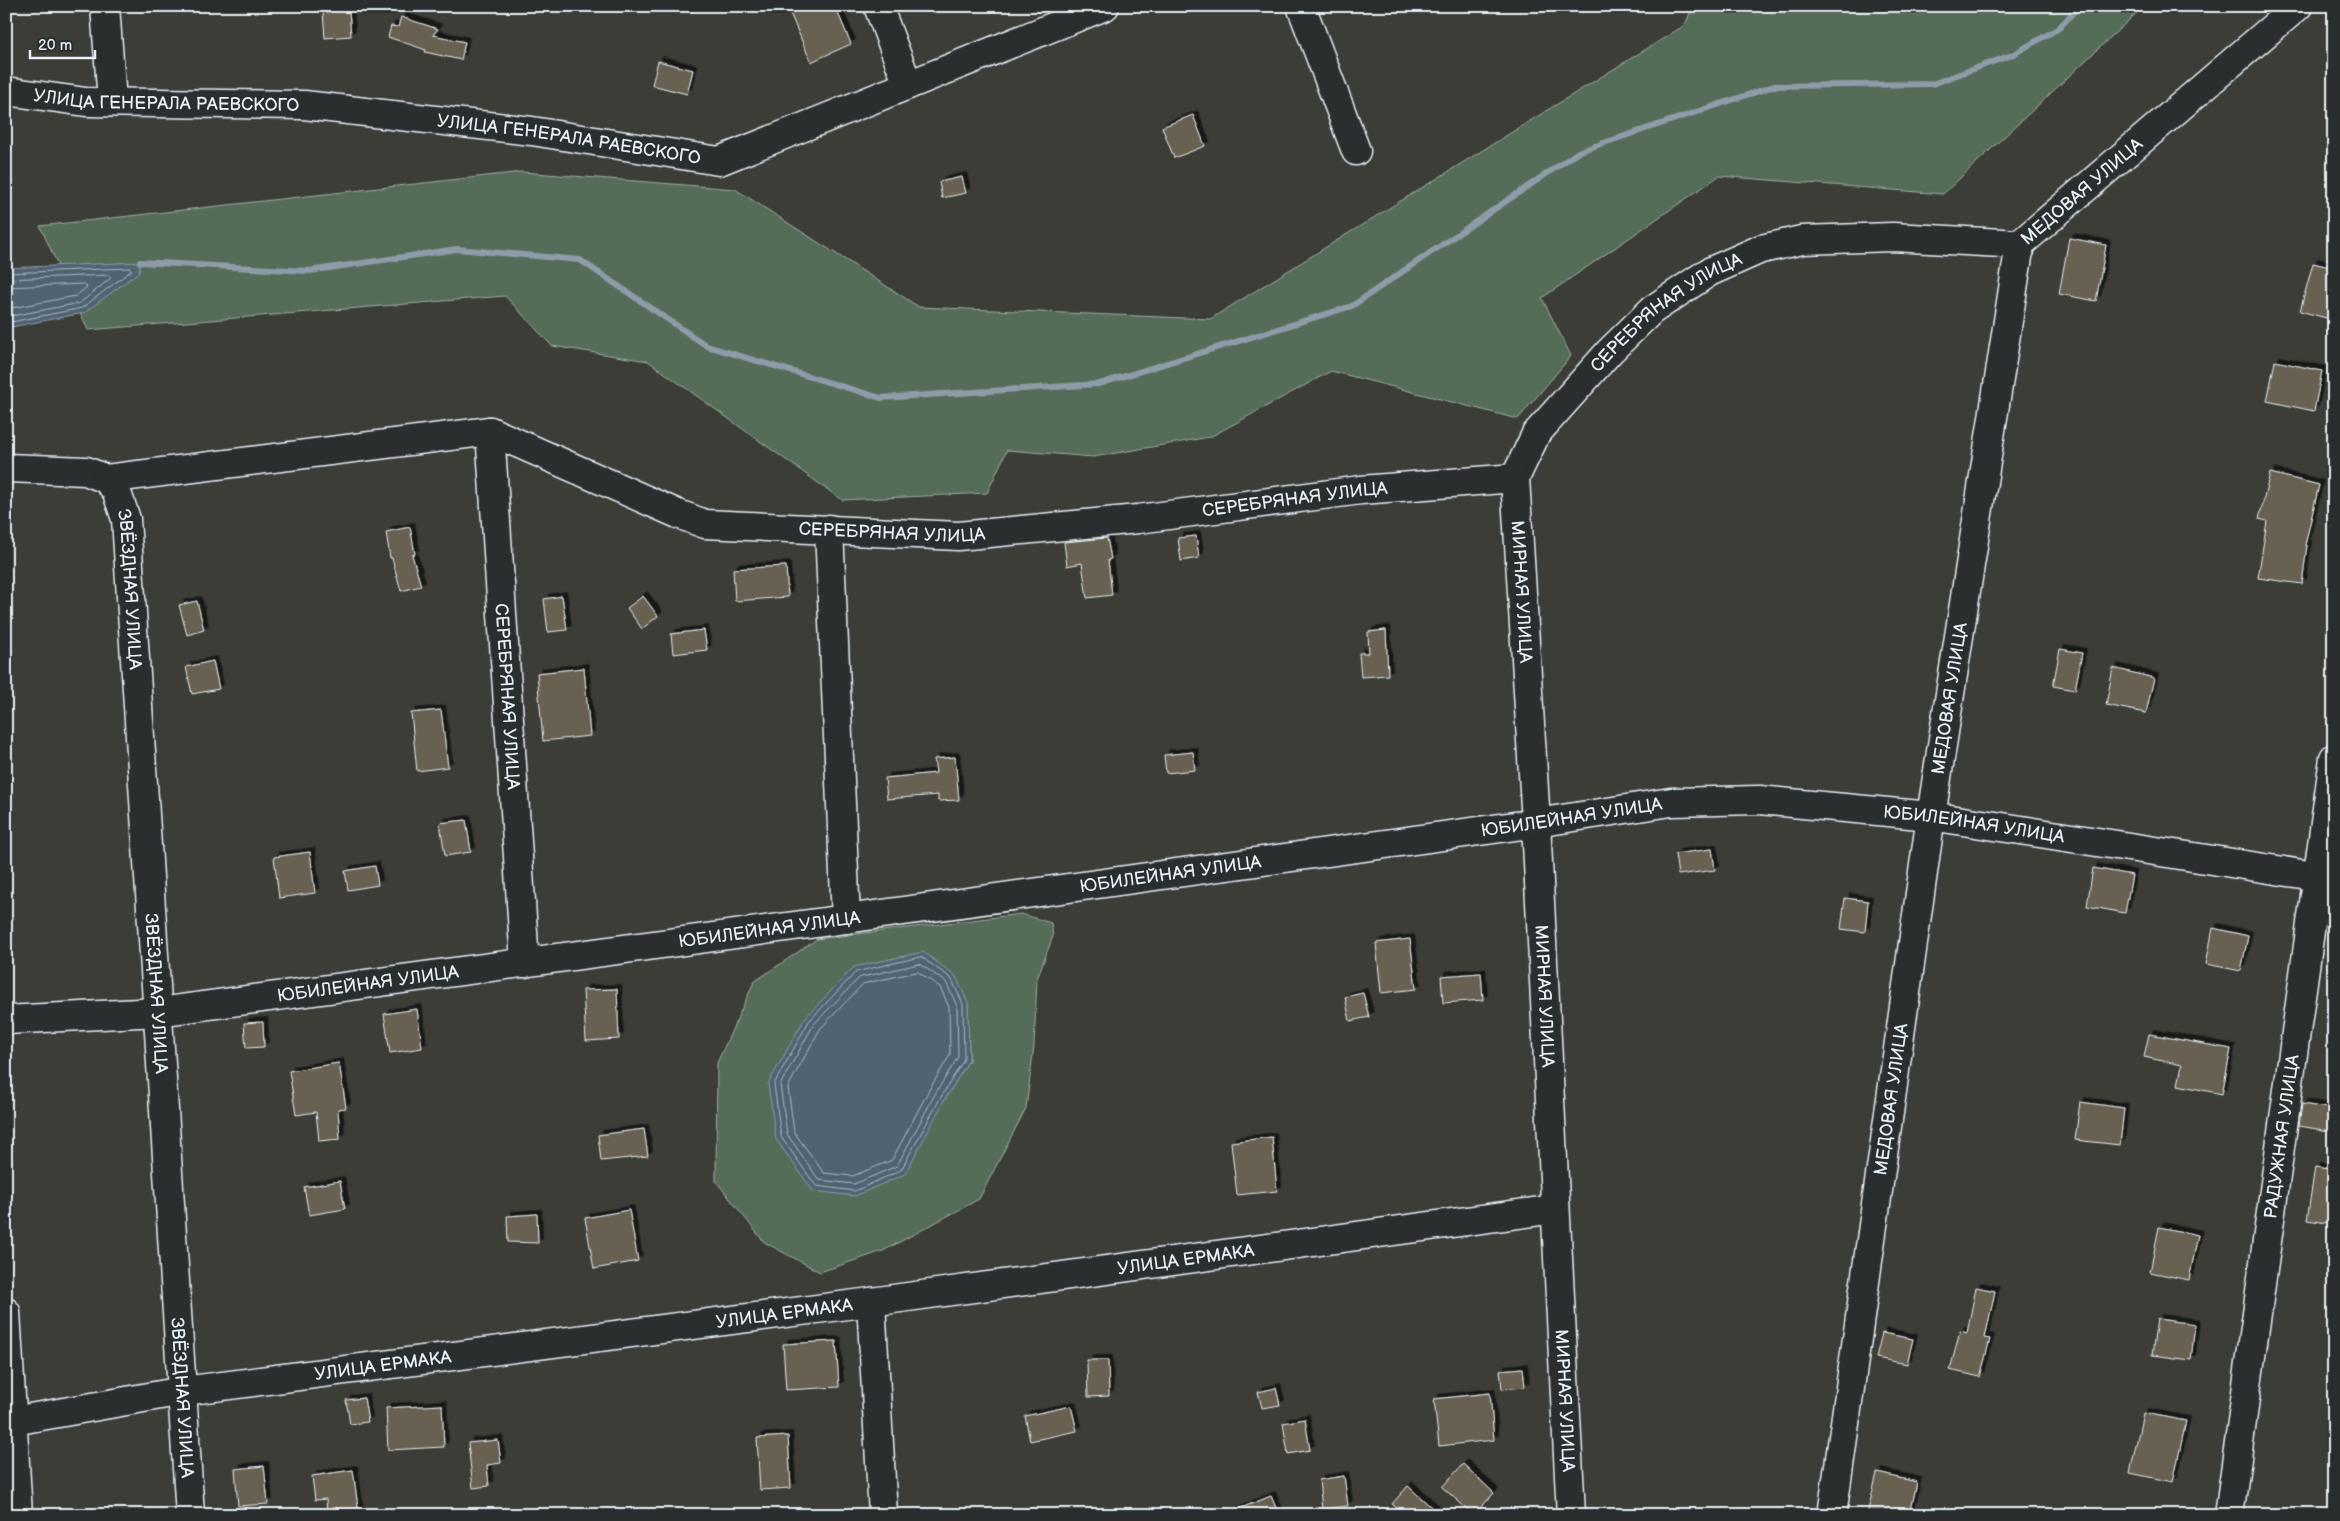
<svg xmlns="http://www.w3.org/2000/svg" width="2340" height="1521" font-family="'Balsamiq Sans',sans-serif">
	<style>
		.green { fill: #556c58; stroke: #9eaea8; fill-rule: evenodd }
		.water { fill: #506473; stroke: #8d9ca8 }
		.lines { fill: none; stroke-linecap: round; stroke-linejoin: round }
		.shore { stroke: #abb9c3; stroke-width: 1 }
		.stream { stroke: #8d9ca8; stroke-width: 6 }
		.building { fill: #686151; stroke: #e8f1f8; filter: url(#shadow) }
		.minor-casing { stroke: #e8f1f8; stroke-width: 31 }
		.minor { stroke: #2a2d2e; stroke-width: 28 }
		.labels { text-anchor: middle; stroke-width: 4.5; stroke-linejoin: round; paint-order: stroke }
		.street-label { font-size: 18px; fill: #e8f1f8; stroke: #2a2d2e }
	</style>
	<defs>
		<filter id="shadow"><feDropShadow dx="4.5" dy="-4.5" stdDeviation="0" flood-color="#0009"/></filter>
	</defs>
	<rect width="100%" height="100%" fill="#3d3d38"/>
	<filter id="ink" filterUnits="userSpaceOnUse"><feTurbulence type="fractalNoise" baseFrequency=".02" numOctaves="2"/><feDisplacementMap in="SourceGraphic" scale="10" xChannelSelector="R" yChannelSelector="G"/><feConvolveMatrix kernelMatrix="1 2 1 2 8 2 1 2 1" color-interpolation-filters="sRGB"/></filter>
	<g filter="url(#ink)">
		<g class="green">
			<polygon points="1693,6 2144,6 1943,194 1719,176 1542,298 1571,356 1518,419 1331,371 1210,437 1093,457 1007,450 987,493 842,500 648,361 552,346 505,296 88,330 40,226 522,172 735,189 919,307 1210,319 1685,25"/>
			<path d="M1021,914L1051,923L1053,936L1037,979L1034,1046L1026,1108L979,1199L883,1251L820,1272L764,1242L716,1181L717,1063L754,982L817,939ZM968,1003L969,1060L945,1099Z"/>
		</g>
		<g class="water">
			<polygon points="140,262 139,272 84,313 6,328 6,268"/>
			<polygon points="923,952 955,975 968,1003 969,1060 945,1099 905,1174 855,1196 813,1191 776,1139 768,1084 805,1018 854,967"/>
		</g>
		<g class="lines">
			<g class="shore">
				<polyline points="6,273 129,268 132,270 82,308 6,323"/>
				<polyline points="6,279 109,275 111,278 80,303 6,317"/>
				<polyline points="6,287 84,284 87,287 76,296 6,309"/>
				<polygon points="921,957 951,978 963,1004 964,1059 941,1097 901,1170 855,1191 816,1186 781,1137 774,1084 809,1021 856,972"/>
				<polygon points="920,964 946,982 957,1006 958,1057 935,1094 897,1166 854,1184 819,1180 787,1134 780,1085 814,1024 859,978"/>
				<polygon points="918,972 940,987 949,1007 950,1055 929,1090 892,1160 853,1176 824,1173 794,1132 788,1087 820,1029 863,984"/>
			</g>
			<polyline class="stream" points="140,262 309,271 457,249 580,260 707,346 881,398 1099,384 1352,306 1580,151 1774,86 1932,84 2012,55 2059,28 2079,6"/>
		</g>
		<g class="building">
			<polygon points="787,6 835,6 851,44 811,62"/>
			<polygon points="349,10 351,36 325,38 323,12"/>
			<polygon points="401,17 438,29 433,35 465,42 461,60 425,52 426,50 388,37 391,26 398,27"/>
			<polygon points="658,61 693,70 687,94 652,85"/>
			<polygon points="1193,115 1205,146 1174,158 1162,127"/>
			<polygon points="962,177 966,193 942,198 939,182"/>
			<polygon points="2069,238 2106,245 2096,301 2059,294"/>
			<polygon points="2313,263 2334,268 2334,320 2300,311"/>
			<polygon points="2275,361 2322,371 2314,411 2267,401"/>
			<polygon points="2270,473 2319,485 2305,545 2307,545 2302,584 2258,578 2267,521 2259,519"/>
			<polygon points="410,527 415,554 412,555 421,586 401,591 392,558 390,558 386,532"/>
			<polygon points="1196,536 1199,558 1181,561 1178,538"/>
			<polygon points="1107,538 1111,559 1108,560 1112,595 1087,598 1082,563 1067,566 1064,542"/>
			<polygon points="786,566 788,597 735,601 733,569"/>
			<polygon points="562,596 567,630 548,632 544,599"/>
			<polygon points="643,596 658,616 642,629 627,608"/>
			<polygon points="197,601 204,630 187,635 179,605"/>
			<polygon points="704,630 707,650 673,654 671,634"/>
			<polygon points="1386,630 1388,675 1361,677 1359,653 1369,653 1368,632"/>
			<polygon points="2060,649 2082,653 2075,690 2053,686"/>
			<polygon points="213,661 219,689 192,694 186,667"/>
			<polygon points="584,668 590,736 543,741 537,673"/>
			<polygon points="2113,668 2154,678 2146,713 2106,705"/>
			<polygon points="441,710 448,767 417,771 411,713"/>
			<polygon points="1193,752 1195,770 1166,773 1164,755"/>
			<polygon points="955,757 959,800 938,801 938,795 887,799 885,778 936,773 934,759"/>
			<polygon points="466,820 471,852 445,856 440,823"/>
			<polygon points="1712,849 1715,870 1678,875 1675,854"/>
			<polygon points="310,852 315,893 279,898 274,857"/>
			<polygon points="375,866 378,885 348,890 345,871"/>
			<polygon points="2093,868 2132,875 2125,913 2087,906"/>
			<polygon points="1845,898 1868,901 1865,932 1841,929"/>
			<polygon points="2213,928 2248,936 2241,971 2206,964"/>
			<polygon points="1410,939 1416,989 1381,993 1376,943"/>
			<polygon points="1481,973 1483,1000 1443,1003 1441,976"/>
			<polygon points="617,989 619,1039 586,1041 583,990"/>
			<polygon points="1363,993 1369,1017 1350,1021 1345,997"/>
			<polygon points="417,1009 422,1048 390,1053 384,1014"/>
			<polygon points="263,1022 264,1047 246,1048 244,1023"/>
			<polygon points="2149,1034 2231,1049 2222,1094 2178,1085 2182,1065 2144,1057"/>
			<polygon points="339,1063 346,1108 338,1109 340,1139 319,1141 316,1112 296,1115 289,1071"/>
			<polygon points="2080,1102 2124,1108 2120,1145 2075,1140"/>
			<polygon points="2302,1104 2333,1109 2329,1131 2299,1126"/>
			<polygon points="644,1129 648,1156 601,1161 598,1135"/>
			<polygon points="1272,1137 1277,1191 1237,1195 1231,1142"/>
			<polygon points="2315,1167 2334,1170 2334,1224 2307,1220"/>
			<polygon points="340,1181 345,1209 309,1215 304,1187"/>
			<polygon points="629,1210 638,1261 594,1269 585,1218"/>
			<polygon points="537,1214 538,1243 508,1242 507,1216"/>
			<polygon points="2159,1227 2198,1235 2189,1280 2150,1272"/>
			<polygon points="1976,1287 1995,1291 1985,1338 1990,1339 1980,1377 1950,1370 1960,1331 1967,1333"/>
			<polygon points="2157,1319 2195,1324 2191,1360 2152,1355"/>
			<polygon points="1882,1333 1913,1339 1907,1364 1876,1358"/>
			<polygon points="836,1341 839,1387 786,1390 783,1344"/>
			<polygon points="1087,1360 1108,1360 1109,1396 1088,1397"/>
			<polygon points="1523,1368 1525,1387 1502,1389 1500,1370"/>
			<polygon points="1276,1388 1280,1405 1262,1408 1258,1392"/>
			<polygon points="1490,1393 1494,1440 1439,1446 1434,1399"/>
			<polygon points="364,1398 368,1422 350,1424 346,1400"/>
			<polygon points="442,1405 444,1447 388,1450 386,1408"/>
			<polygon points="1071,1406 1077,1431 1030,1441 1025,1416"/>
			<polygon points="2143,1413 2186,1421 2173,1482 2130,1473"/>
			<polygon points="1305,1419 1310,1450 1288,1454 1283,1423"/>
			<polygon points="788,1436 791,1488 760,1490 757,1438"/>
			<polygon points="498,1440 501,1463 487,1465 489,1486 473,1488 468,1443"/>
			<polygon points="1463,1464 1494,1493 1474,1515 1442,1487"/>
			<polygon points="264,1466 268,1504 238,1506 235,1469"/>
			<polygon points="353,1470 359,1515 327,1515 326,1499 315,1500 312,1476"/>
			<polygon points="1877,1473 1917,1482 1910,1515 1867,1515"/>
			<polygon points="1344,1476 1348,1506 1322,1509 1319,1480"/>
			<polygon points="1408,1486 1440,1515 1404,1515 1392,1504"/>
			<polygon points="1271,1496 1279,1515 1226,1515 1226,1514"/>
		</g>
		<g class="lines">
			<defs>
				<g id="minor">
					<polyline points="105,6 112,102"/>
					<polyline points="878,6 908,85"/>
					<polyline points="1301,6 1356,151"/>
					<path id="s1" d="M6,91L86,102L304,105L532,131L719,161L1105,6"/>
					<path id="s2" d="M490,431L525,963"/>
					<path id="s3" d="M6,468L86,471L106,479L490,431L678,514L705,524L958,536L1138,519L1361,490L1515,478L1536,434L1610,351L1652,310L1709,272L1761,249L1802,240L1893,237L2020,244"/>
					<path id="s4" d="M1515,478L1536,823L1571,1515"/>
					<path id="s5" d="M106,479L116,490L126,519L190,1515"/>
					<polyline points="829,529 846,919"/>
					<path id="s6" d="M6,1020L158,1012L846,919L1536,823L1671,802L1759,800L1931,816L2334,879"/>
					<polyline points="871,1302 883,1515"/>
					<polyline points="6,1312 18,1515"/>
					<path id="s7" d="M13,1421L183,1391L871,1302L1555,1209"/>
					<path id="s8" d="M1832,1515L1931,816L2020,244L2298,6"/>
					<path id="s9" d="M2229,1515L2334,758"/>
				</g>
			</defs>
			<use href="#minor" class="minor-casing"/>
			<use href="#minor" class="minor"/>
		</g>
	</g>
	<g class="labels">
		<g class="street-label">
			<text dy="6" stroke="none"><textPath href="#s1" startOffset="161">УЛИЦА ГЕНЕРАЛА РАЕВСКОГО</textPath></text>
			<text dy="6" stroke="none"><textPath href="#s1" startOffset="566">УЛИЦА ГЕНЕРАЛА РАЕВСКОГО</textPath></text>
			<text dy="6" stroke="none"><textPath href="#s8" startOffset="1366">МЕДОВАЯ УЛИЦА</textPath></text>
			<text dy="6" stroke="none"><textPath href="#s3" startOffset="1765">СЕРЕБРЯНАЯ УЛИЦА</textPath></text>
			<text dy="6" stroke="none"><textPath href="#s3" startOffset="1315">СЕРЕБРЯНАЯ УЛИЦА</textPath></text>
			<text dy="6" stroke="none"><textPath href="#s3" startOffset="910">СЕРЕБРЯНАЯ УЛИЦА</textPath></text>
			<text dy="6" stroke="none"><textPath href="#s5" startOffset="116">ЗВЁЗДНАЯ УЛИЦА</textPath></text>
			<text dy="6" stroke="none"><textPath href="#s4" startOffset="114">МИРНАЯ УЛИЦА</textPath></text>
			<text dy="6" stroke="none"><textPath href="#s2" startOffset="266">СЕРЕБРЯНАЯ УЛИЦА</textPath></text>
			<text dy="6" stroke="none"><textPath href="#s8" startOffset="825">МЕДОВАЯ УЛИЦА</textPath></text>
			<text dy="6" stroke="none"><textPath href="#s6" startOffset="1579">ЮБИЛЕЙНАЯ УЛИЦА</textPath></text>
			<text dy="6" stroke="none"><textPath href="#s6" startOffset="1984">ЮБИЛЕЙНАЯ УЛИЦА</textPath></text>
			<text dy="6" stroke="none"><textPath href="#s6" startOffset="1174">ЮБИЛЕЙНАЯ УЛИЦА</textPath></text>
			<text dy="6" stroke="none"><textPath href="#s6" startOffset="769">ЮБИЛЕЙНАЯ УЛИЦА</textPath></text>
			<text dy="6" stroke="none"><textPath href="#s6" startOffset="364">ЮБИЛЕЙНАЯ УЛИЦА</textPath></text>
			<text dy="6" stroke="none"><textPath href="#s5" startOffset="521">ЗВЁЗДНАЯ УЛИЦА</textPath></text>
			<text dy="6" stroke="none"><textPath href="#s4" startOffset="519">МИРНАЯ УЛИЦА</textPath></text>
			<text dy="6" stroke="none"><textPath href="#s8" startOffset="420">МЕДОВАЯ УЛИЦА</textPath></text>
			<text dy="6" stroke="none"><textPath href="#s9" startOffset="382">РАДУЖНАЯ УЛИЦА</textPath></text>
			<text dy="6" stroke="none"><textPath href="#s7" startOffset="1184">УЛИЦА ЕРМАКА</textPath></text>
			<text dy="6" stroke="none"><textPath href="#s7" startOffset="779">УЛИЦА ЕРМАКА</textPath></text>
			<text dy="6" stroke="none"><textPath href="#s7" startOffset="374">УЛИЦА ЕРМАКА</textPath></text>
			<text dy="6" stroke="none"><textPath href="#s5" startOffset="926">ЗВЁЗДНАЯ УЛИЦА</textPath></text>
			<text dy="6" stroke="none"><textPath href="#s4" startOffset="924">МИРНАЯ УЛИЦА</textPath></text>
		</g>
	</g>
	<rect width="2340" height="1521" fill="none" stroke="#2a2d2e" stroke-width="25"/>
	<rect x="12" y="12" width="2315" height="1496" fill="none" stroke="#e8f1f8" stroke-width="2" filter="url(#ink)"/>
	<path d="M30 50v8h65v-8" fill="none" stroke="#e8f1f8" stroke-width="2.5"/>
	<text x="38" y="50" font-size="15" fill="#e8f1f8" stroke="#2a2d2e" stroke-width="4" paint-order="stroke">20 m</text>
</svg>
